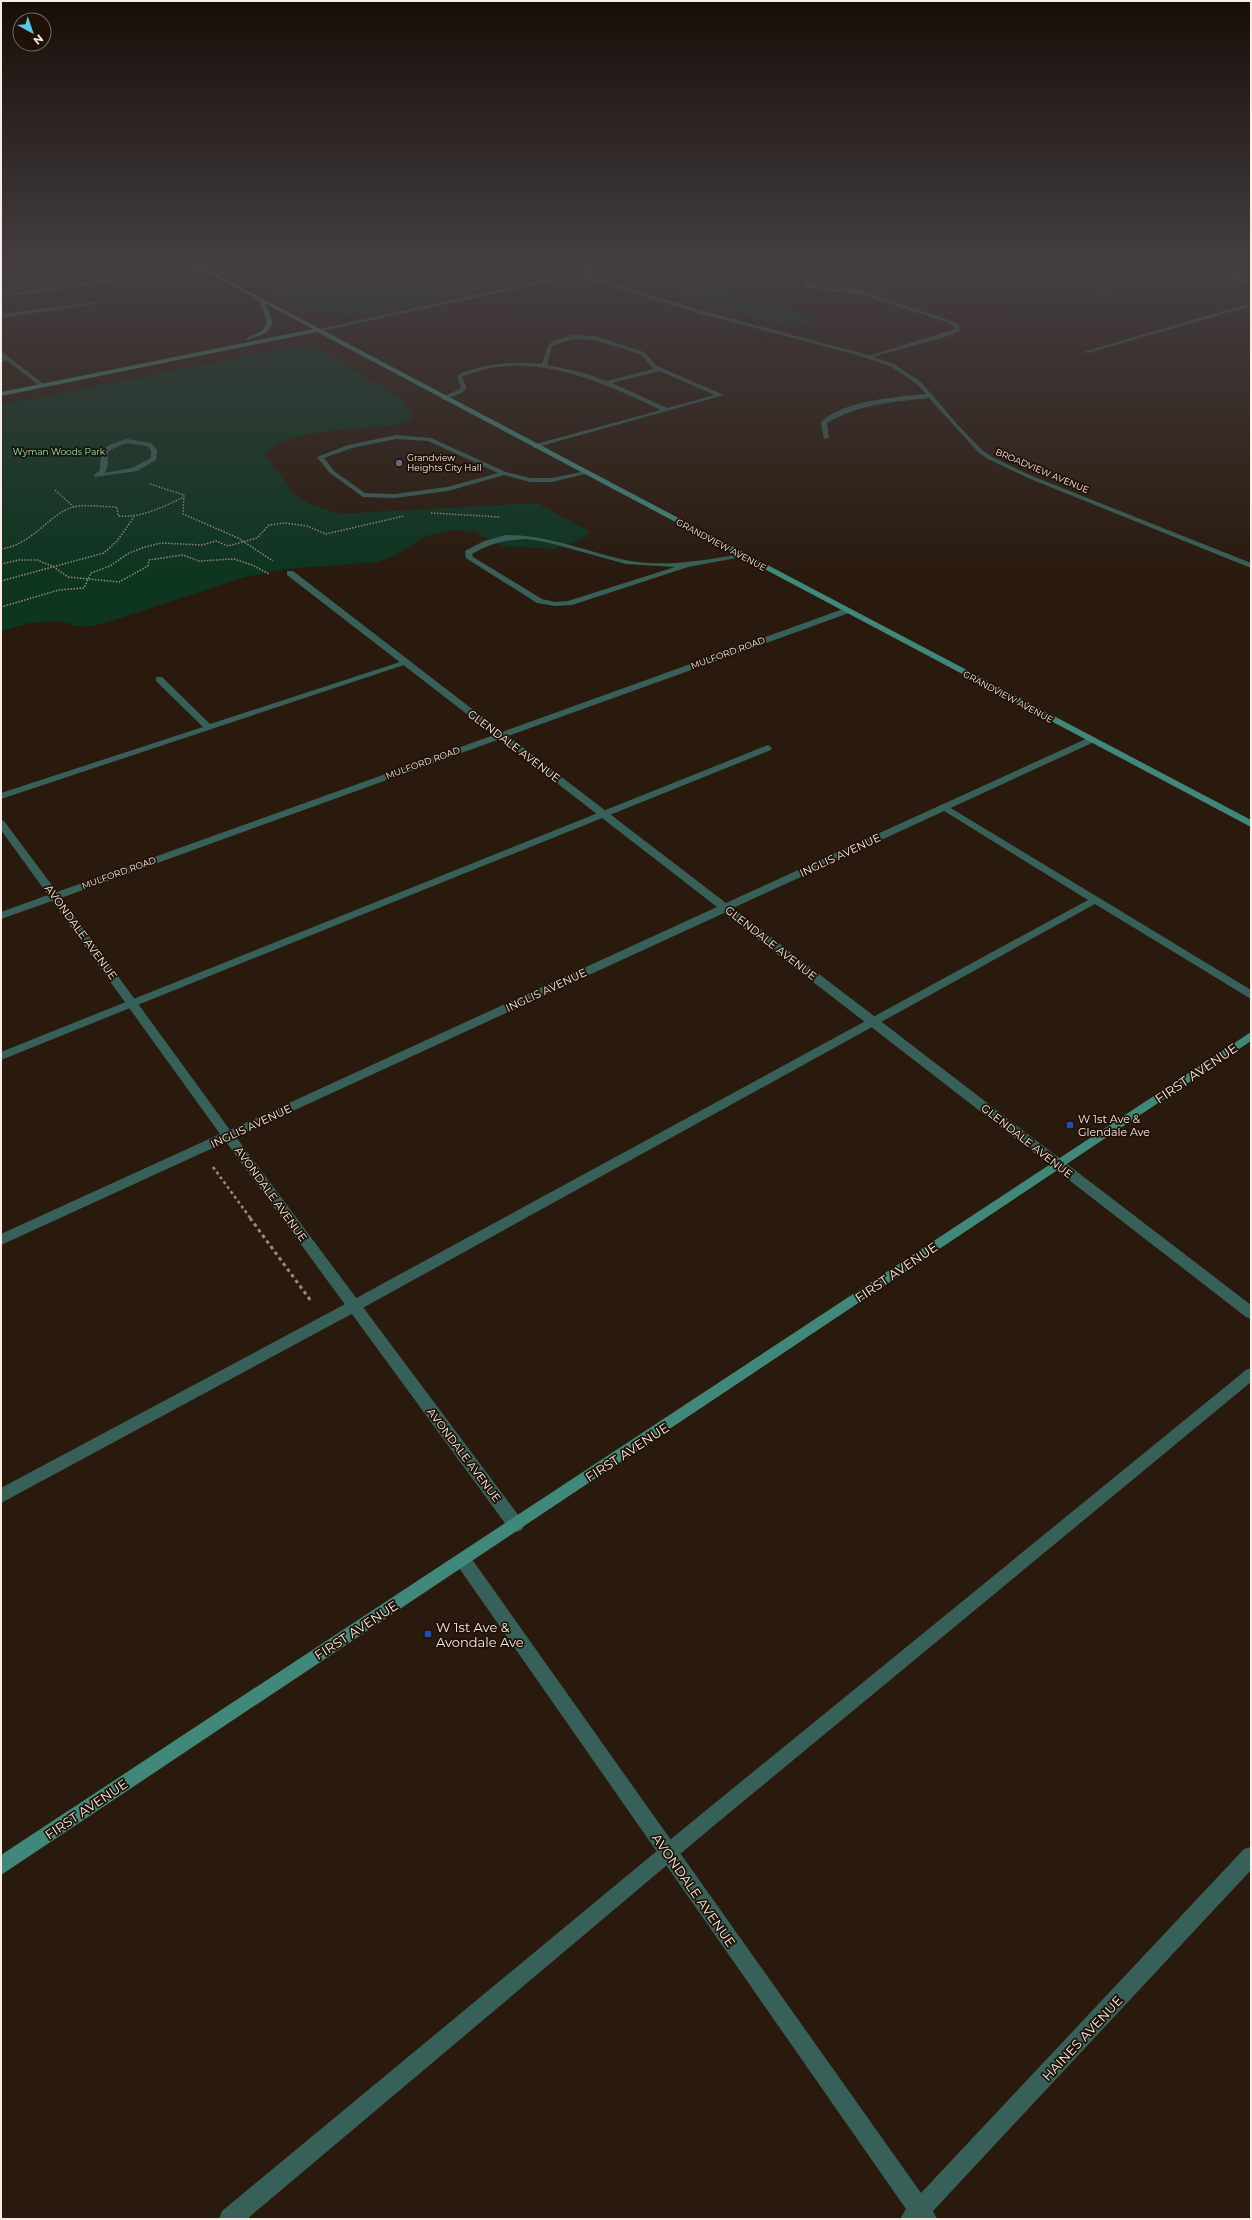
<svg xmlns="http://www.w3.org/2000/svg" width="1252" height="2220" font-family="Montserrat,sans-serif">
	<style>
		.green { fill: #0d3520 }
		.lines { fill: none; stroke-linecap: round; stroke-linejoin: round }
		.path-far2 { stroke: #988a81; stroke-width: 1.5; stroke-dasharray: 1.5 1.5; stroke-linecap: butt }
		.path-far1 { stroke: #988a81; stroke-width: 2.5; stroke-dasharray: 3 3; stroke-linecap: butt }
		.path { stroke: #988a81; stroke-width: 3; stroke-dasharray: 3.5 3.5; stroke-linecap: butt }
		.lane { fill: #376158; fill-rule: evenodd }
		.street { fill: #376158; fill-rule: evenodd }
		.secondary { fill: #408879; fill-rule: evenodd }
		.service-dot { fill: #5c6f8a; stroke: #201106; stroke-width: 1.5 }
		.transit-dot { fill: #1a4fb4; stroke: #201106; stroke-width: 1.5 }
		.labels { text-anchor: middle; stroke-width: 3.5; stroke-linejoin: round; paint-order: stroke }
		.far-park-label { font-size: 9px; fill: #80f4b2; stroke: #201106 }
		.far-poi-label { font-size: 9px; fill: #f9ede6; stroke: #201106; text-anchor: start }
		.far-street-label { font-size: 9px; fill: #f9ede6; stroke: #201106 }
		.street-label { font-size: 11px; fill: #f9ede6; stroke: #201106 }
		.poi-label { font-size: 11px; fill: #f9ede6; stroke: #201106; text-anchor: start }
		.near-street-label { font-size: 13px; fill: #f9ede6; stroke: #201106 }
		.near-poi-label { font-size: 13px; fill: #f9ede6; stroke: #201106; text-anchor: start }
	</style>
	<rect width="100%" height="100%" fill="#2a1a0e"/>
	<g class="green">
		<polygon points="151,264 165,264 169,267 166,270 157,272 1,294 1,285"/>
		<path d="M256,264H304L333,275L351,276L370,274L377,277L390,274L367,264H568L581,269L379,313C354,316 325,317 301,310L227,270Z"/>
		<path d="M716,264H887L891,271L868,277L879,288L910,299L896,302L852,288L819,280L799,268L779,265L750,272L763,279L731,286L725,294C757,299 785,307 815,319L792,328L674,295L702,279L723,271L722,266Z"/>
		<path d="M1043,265C1072,272 1100,278 1130,278L1137,286L1104,295L1028,274L1035,267Z"/>
		<path d="M302,345L314,346L397,396L406,404L413,418C399,427 381,427 365,428C333,431 289,431 265,454L294,494L310,504L338,514L537,503L589,531L587,537L553,549L503,546L474,532L452,530L426,536L394,556L378,562L285,569L245,577L102,624L82,627L58,621L29,623L1,631V405Z"/>
	</g>
	<g class="lines">
		<g class="path-far2">
			<polyline points="150,484 184,495 183,514 238,538 273,561"/>
			<polyline points="55,490 74,507"/>
			<polyline points="431,513 500,517"/>
			<path d="M1,549C34,544 46,516 73,507C84,504 105,507 117,507L118,516C143,518 162,507 184,497"/>
			<polyline points="1,564 19,560 37,560 54,567 68,577 119,582 148,566 149,560 183,555 199,561 234,559 252,565 269,574"/>
			<polyline points="1,581 104,553 117,541 134,517"/>
			<polyline points="1,607 59,590 84,588 91,573 110,566 129,553 145,547 161,543 202,545 216,541 228,546 257,538 269,525 285,523 307,526 326,534 404,516"/>
		</g>
		<polyline class="path-far1" points="213,1167 251,1219"/>
		<polyline class="path" points="250,1218 311,1301"/>
		<g class="lane">
			<polygon points="7,264 12,264 20,270 71,264 19,273"/>
			<polygon points="239,264 250,264 207,272 205,271"/>
			<polygon points="305,264 313,264 342,273 375,272 342,275"/>
			<path d="M804,282L841,285L950,320L958,324L961,330L949,336L868,358V356L955,329L954,326L946,322L866,296L802,287ZM807,285H827L851,292Z"/>
			<polygon points="102,301 100,303 1,318 1,314"/>
			<path d="M573,335L595,336L644,352L657,366L724,395L534,448L532,445L661,410C599,381 530,348 462,377L467,388L462,393L444,400L441,398L461,388L457,375C485,363 512,361 542,364C549,339 548,342 573,335ZM573,339L595,340L640,354L654,369L607,381L581,372L547,365L552,346ZM659,371L715,395L667,408L612,383Z"/>
			<polygon points="1,358 11,359 1,362"/>
			<path d="M396,435L431,438L506,472L530,478H552L586,471L589,473L552,482H530L504,475L448,491L395,498L363,497L330,473L317,457L348,445ZM396,439L428,441L498,473L447,487L395,494L365,493L334,471L324,458L352,448Z"/>
			<path d="M127,439L151,443L157,450L156,460L137,471L94,477V475L100,470C101,446 104,446 127,439ZM127,443L147,446L151,450V458L132,468L105,473C115,454 95,454 127,443Z"/>
			<path d="M506,535C548,535 585,551 625,560C664,568 704,560 743,554L747,556L688,567L572,605L555,606L537,603L466,558L465,551L484,541ZM526,539L546,542L626,564L675,567L568,601L555,602L542,599L473,557L472,554C490,543 505,540 526,539Z"/>
			<polygon points="403,661 410,663 1,799 1,793 203,727 156,681 156,677 162,677 210,724"/>
			<polygon points="768,745 772,748 771,750 1,1060 1,1052"/>
			<polygon points="944,804 1251,990 1251,999 1095,904 359,1310 1,1503 1,1488 349,1302 1088,900 941,809 941,805"/>
			<polygon points="1251,1368 1251,1382 711,1828 247,2219 219,2219 222,2211 699,1816 1246,1370"/>
		</g>
		<g class="street">
			<path d="M617,264H626L582,274L706,312L861,353L894,364L922,383L957,424L982,450L992,457L1032,476L1251,563V568L1028,478L988,459L978,452L929,398C893,402 859,404 827,423L829,438L824,439L821,422C845,400 895,397 926,394L918,385L890,366L857,355L702,314L576,276L317,332L314,330Z"/>
			<polygon points="1217,264 1222,264 1251,283 1251,286 1234,278"/>
			<polygon points="203,267 201,269 1,297 1,295"/>
			<polygon points="1251,303 1251,306 1088,353 1083,352"/>
			<polygon points="1,351 45,385 45,387 41,387 1,356"/>
			<path d="M287,571H293L502,732L843,609H849V613L508,736L726,903L1088,738H1094V742L733,908L1251,1305V1319L1246,1317L724,913L236,1137L522,1520L524,1525L522,1530L516,1532L510,1530L226,1142L1,1245V1234L220,1134L52,901L1,919V912L48,895L1,830V820L4,821L57,892L494,735L287,575ZM500,739L717,907L230,1130L61,898Z"/>
			<polygon points="463,1553 469,1555 921,2193 1244,1849 1251,1847 1251,1870 933,2211 937,2219 900,2219 906,2209 457,1565 455,1560 457,1555"/>
		</g>
		<g class="secondary">
			<polygon points="191,264 197,264 1251,820 1251,827 317,332 1,396 1,392 313,329 266,304 273,323 266,333 247,340 247,338 262,331 267,323 260,301"/>
			<polygon points="1251,1032 1251,1041 1,1875 1,1855"/>
		</g>
	</g>
	<linearGradient id="sky" x2="0" y2="1"><stop stop-color="#170e08"/><stop offset="0.46" stop-color="#443e41"/><stop offset="1" stop-color="#443e41" stop-opacity="0"/></linearGradient>
	<rect width="1252" height="575" fill="url(#sky)"/>
	<circle class="service-dot" cx="399" cy="463" r="4"/>
	<g class="transit-dot">
		<rect x="1066" y="1121" width="8" height="8" rx="2"/>
		<rect x="424" y="1630" width="8" height="8" rx="2"/>
	</g>
	<g class="labels">
		<g class="far-park-label">
			<text x="59" y="455">Wyman Woods Park</text>
		</g>
		<g class="far-poi-label">
			<text x="407" y="461">Grandview<tspan x="407" dy="10">Heights City Hall</tspan></text>
		</g>
		<g class="far-street-label">
			<text transform="translate(1042 471) rotate(23)" y="3">BROADVIEW AVENUE</text>
			<text transform="translate(721 545) rotate(28)" y="3">GRANDVIEW AVENUE</text>
			<text transform="translate(728 653) rotate(-20)" y="3">MULFORD ROAD</text>
			<text transform="translate(1008 697) rotate(28)" y="3">GRANDVIEW AVENUE</text>
			<text transform="translate(423 763) rotate(-20)" y="3">MULFORD ROAD</text>
			<text transform="translate(119 873) rotate(-20)" y="3">MULFORD ROAD</text>
		</g>
		<g class="street-label">
			<text transform="translate(514 746) rotate(37)" y="4">GLENDALE AVENUE</text>
			<text transform="translate(840 855) rotate(-25)" y="4">INGLIS AVENUE</text>
			<text transform="translate(81 932) rotate(54)" y="4">AVONDALE AVENUE</text>
			<text transform="translate(771 943) rotate(38)" y="4">GLENDALE AVENUE</text>
			<text transform="translate(546 990) rotate(-25)" y="4">INGLIS AVENUE</text>
			<text transform="translate(251 1126) rotate(-25)" y="4">INGLIS AVENUE</text>
			<text transform="translate(1027 1141) rotate(38)" y="4">GLENDALE AVENUE</text>
			<text transform="translate(271 1194) rotate(54)" y="4">AVONDALE AVENUE</text>
			<text transform="translate(464 1455) rotate(53)" y="4">AVONDALE AVENUE</text>
		</g>
		<g class="poi-label">
			<text x="1078" y="1123">W 1st Ave &amp;<tspan x="1078" dy="13">Glendale Ave</tspan></text>
		</g>
		<g class="near-street-label">
			<text transform="translate(1196 1073) rotate(-34)" y="5">FIRST AVENUE</text>
			<text transform="translate(896 1272) rotate(-34)" y="5">FIRST AVENUE</text>
			<text transform="translate(627 1452) rotate(-33)" y="5">FIRST AVENUE</text>
			<text transform="translate(356 1630) rotate(-33)" y="5">FIRST AVENUE</text>
			<text transform="translate(86 1809) rotate(-34)" y="5">FIRST AVENUE</text>
			<text transform="translate(694 1890) rotate(55)" y="5">AVONDALE AVENUE</text>
			<text transform="translate(1082 2038) rotate(-47)" y="5">HAINES AVENUE</text>
		</g>
		<g class="near-poi-label">
			<text x="436" y="1632">W 1st Ave &amp;<tspan x="436" dy="15">Avondale Ave</tspan></text>
		</g>
	</g>
	<rect width="1252" height="2220" fill="none" stroke="#f9ede6" stroke-width="4"/>
	<g transform="translate(32 32) rotate(140)"><circle r="19" fill="#201106" stroke="#776960"/>
	<path d="M0-3L7 15L0 10L-7 15Z" fill="#5cc7e7"/>
	<text y="-6" font-size="11" font-weight="bold" text-anchor="middle" fill="#f9ede6">N</text>
	</g>
</svg>
